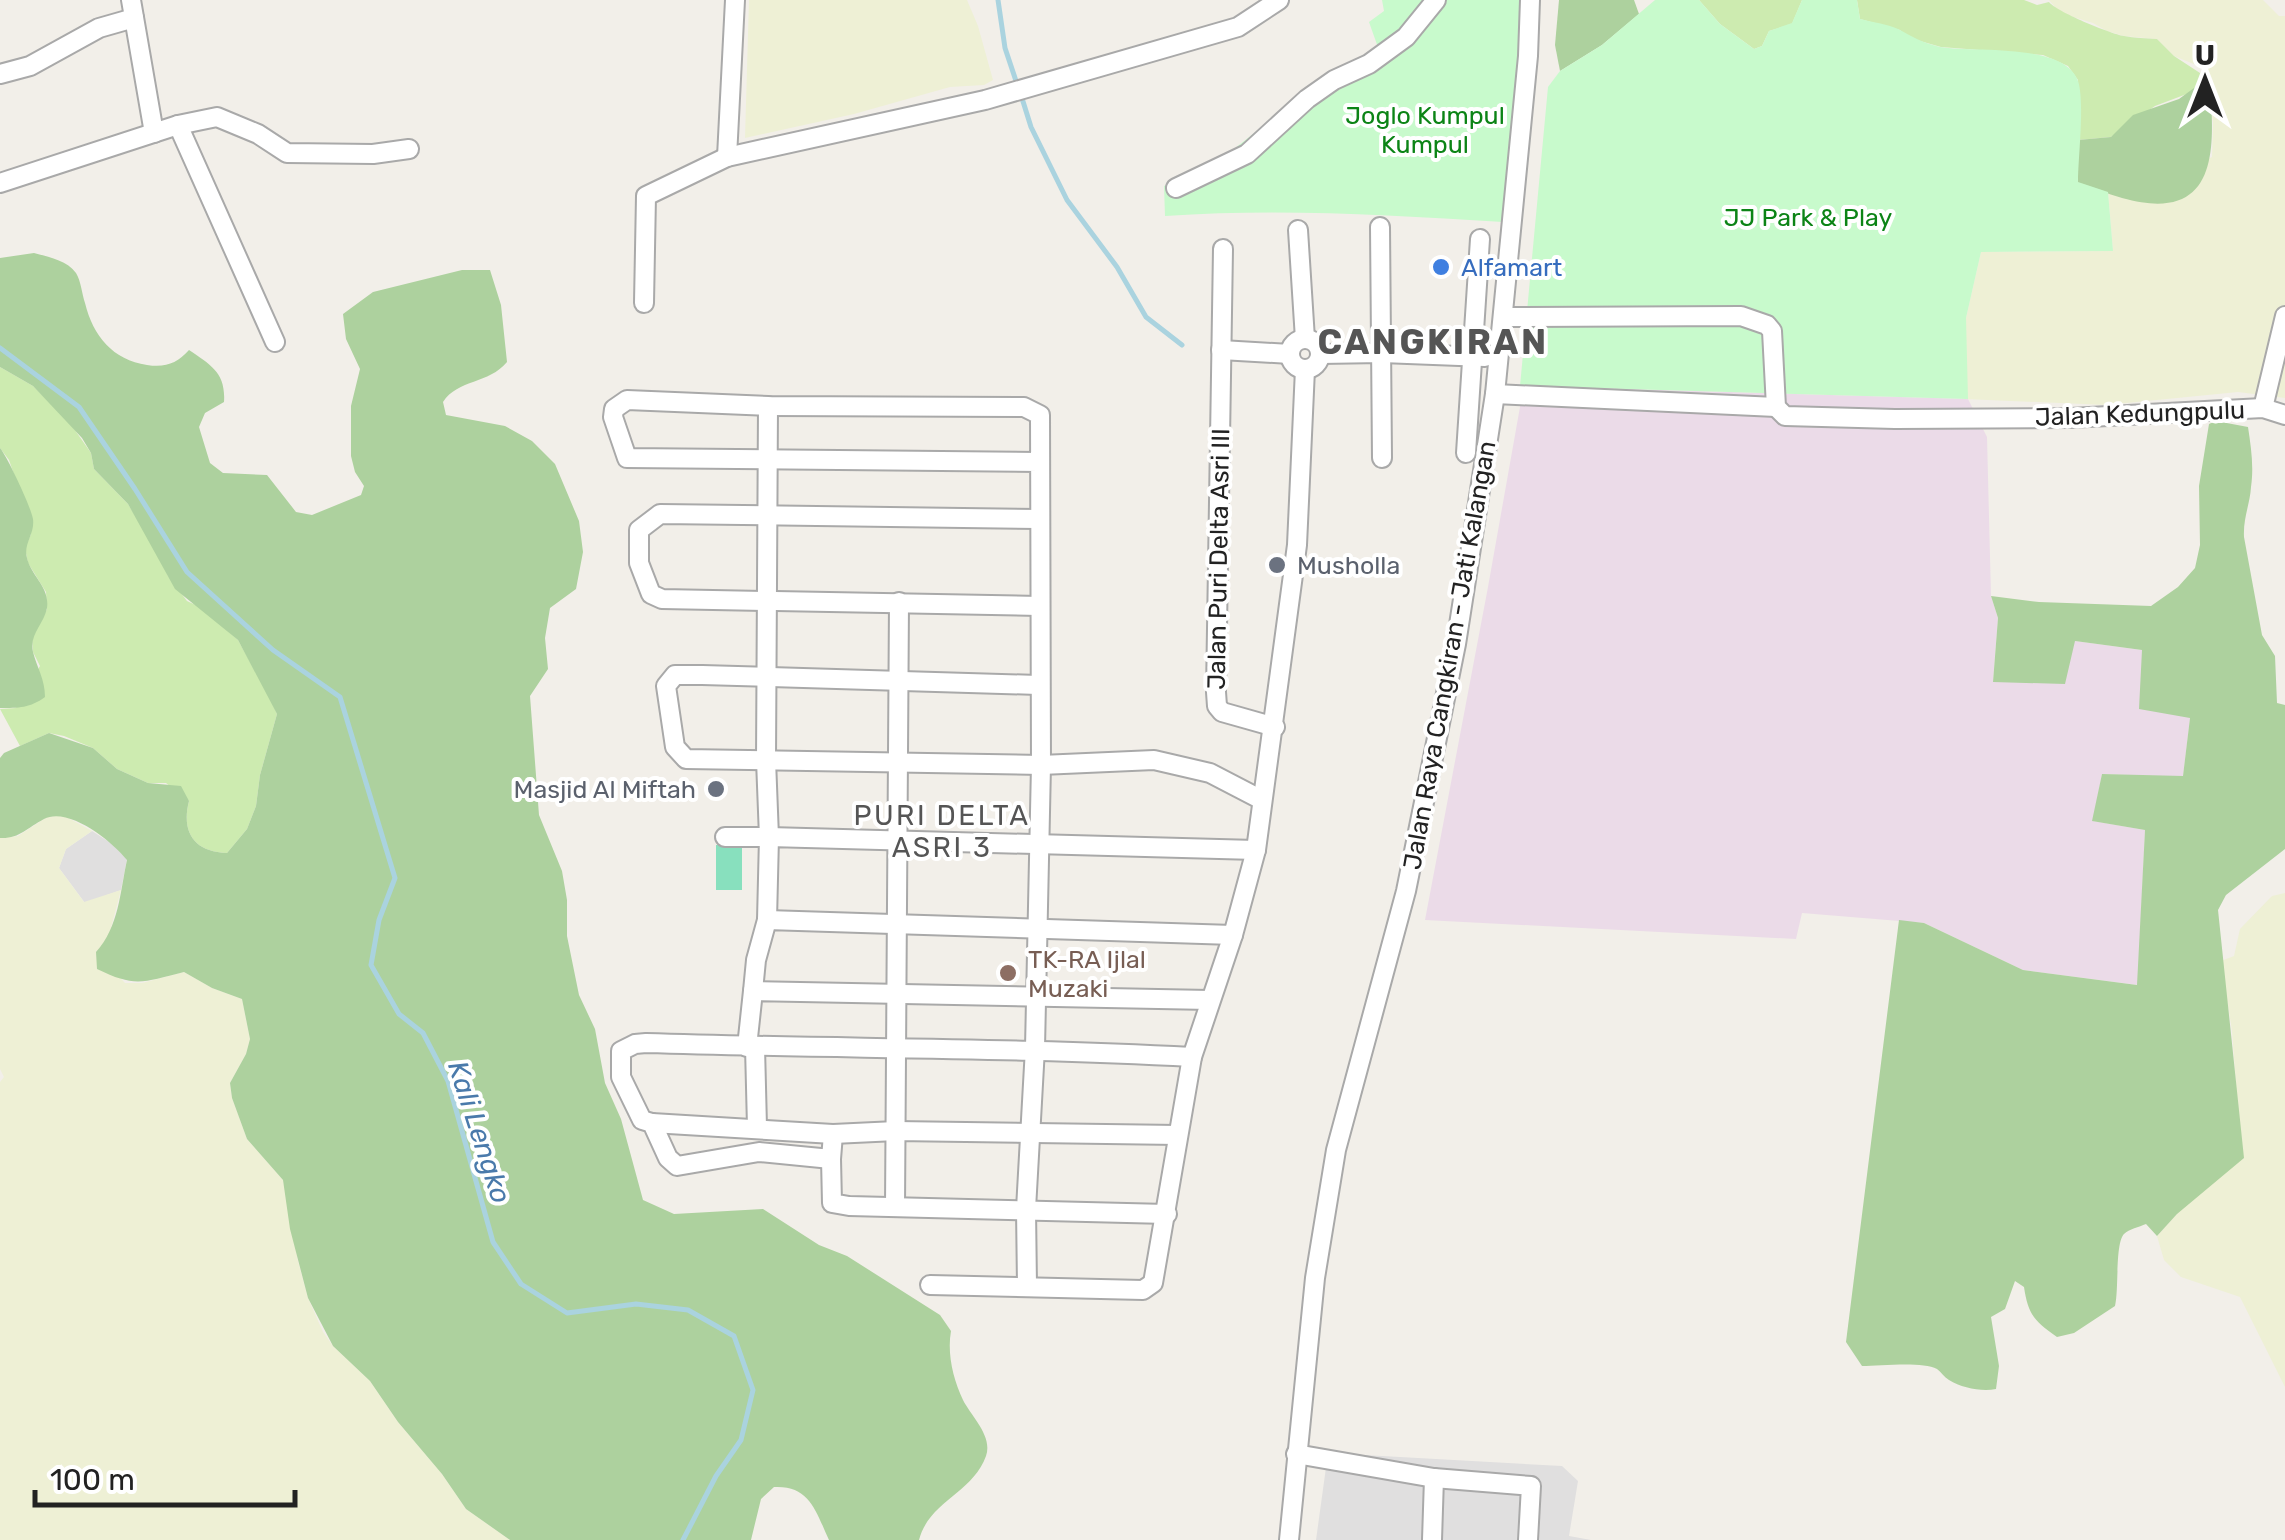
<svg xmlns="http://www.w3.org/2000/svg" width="2285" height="1540" font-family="Rubik,sans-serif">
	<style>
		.residential { fill: #e0dfdf }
		.industrial { fill: #ebdbe8 }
		.farmland { fill: #eef0d5 }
		.grass { fill: #cdebb0 }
		.forest { fill: #add19e }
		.park { fill: #c8facc }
		.pitch { fill: #88e0be }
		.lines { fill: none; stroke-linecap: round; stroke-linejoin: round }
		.stream { stroke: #aad3df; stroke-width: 5 }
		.minor-casing { stroke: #a9a9a9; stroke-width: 22 }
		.minor { stroke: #fff; stroke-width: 18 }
		.shop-dot { fill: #3f7fe0; stroke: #fff; stroke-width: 4 }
		.worship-dot { fill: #6b7280; stroke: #fff; stroke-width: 4 }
		.education-dot { fill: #8d6e63; stroke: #fff; stroke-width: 4 }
		.labels { text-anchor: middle; stroke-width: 8; stroke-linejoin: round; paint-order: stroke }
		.park-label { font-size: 25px; fill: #0c8416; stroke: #fff }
		.shop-label { font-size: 25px; fill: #366cbe; stroke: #fff; text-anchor: start }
		.street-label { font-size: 25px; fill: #222; stroke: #fff }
		.worship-label { font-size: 25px; fill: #5b616d; stroke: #fff; text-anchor: start }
		.education-label { font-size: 25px; fill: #785e54; stroke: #fff; text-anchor: start }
		.neighbourhood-label { font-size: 28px; letter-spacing: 2.5px; fill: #555; stroke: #fff }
		.water-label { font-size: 28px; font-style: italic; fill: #4a7aab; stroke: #fff }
		.district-label { font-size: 35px; font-weight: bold; letter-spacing: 2.5px; fill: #555; stroke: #fff }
	</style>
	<rect width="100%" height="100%" fill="#f2efe9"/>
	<g class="residential">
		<polygon points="92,831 117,847 127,859 121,890 85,903 59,868 66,849"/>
		<polygon points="1328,1453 1562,1466 1578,1481 1569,1536 1591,1540 1316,1540"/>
	</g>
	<polygon class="industrial" points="1520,386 1968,399 1987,437 1991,596 1998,618 1993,681 2075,641 2142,650 2190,718 2183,777 2102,774 2093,821 2145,830 2138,985 2023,970 1924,923 1802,913 1796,939 1425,920 1488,587 1520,407"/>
	<g class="farmland">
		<polygon points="749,0 967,0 978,26 993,80 984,85 950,87 854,114 745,138"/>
		<polygon points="2049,0 2263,0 2279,16 2285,16 2285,398 2238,392 2106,405 1964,399 1966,318 1981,252 2113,251 2108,192 2121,198 2212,157 2213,123 2206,69 2174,56 2157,39 2124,36 2107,31 2093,23 2060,13"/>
		<polygon points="63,815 92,831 66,849 59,868 84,902 121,890 108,939 96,952 125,983 142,983 184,972 212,988 242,999 250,1039 246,1054 230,1083 232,1098 247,1139 283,1180 298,1261 308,1298 323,1332 333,1346 370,1381 398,1422 442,1474 466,1509 510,1540 0,1540 0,1082 4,1077 0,1069 0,838 18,836 47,817"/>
		<polygon points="2285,893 2285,1387 2240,1297 2181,1277 2164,1260 2157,1236 2177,1214 2236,1084 2232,1031 2221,961 2234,956 2240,929 2272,896"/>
	</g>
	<g class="grass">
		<polygon points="1699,0 1802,0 1792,24 1769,31 1762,46 1754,49 1720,24"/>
		<path d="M1857,0H2024L2037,5L2049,2C2055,11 2111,34 2124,36C2134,38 2146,38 2157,39L2174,56L2200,73L2206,69L2209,77L2192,92L2155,106L2111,137L2078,140V80L2068,66L2043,55L1941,47L1906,37L1900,30L1860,19Z"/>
		<path d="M0,367L33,386L70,423L91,453L94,469L128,504L162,560L168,576L187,601L202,608L238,640L270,698L277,714L260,775L256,806L247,829L227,853C194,852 181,832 189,801L166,783H148L117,769L93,748L64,736L49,733L20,746L0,709L16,708L40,666L33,652L32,637L47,609L46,592L28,563L25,548L31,534L19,489L9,460L0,448Z"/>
	</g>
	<g class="forest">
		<polygon points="1559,0 1634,0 1639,14 1602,45 1560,71 1555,45"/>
		<path d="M2209,77C2215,144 2222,226 2122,198C2107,194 2092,187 2078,183V140L2111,137L2133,115L2179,99Z"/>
		<path d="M34,253C48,257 67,260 76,273C81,281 82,294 85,303C93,336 113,360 147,365C166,368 177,363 189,350C211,365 226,373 224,402L205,413L199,427L210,463L223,473L267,475L296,512L312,515L361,495L364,486L355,472L351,456V406L360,369L346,339L343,314L373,292L462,270H490L501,305L507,362C489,384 458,379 443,402L446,415L505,426L532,441L555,464L579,521L583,552L576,589L550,608L545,638L548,669L530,696L539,815L562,871L567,900V936L579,995L595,1029L605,1083L621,1119L643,1200L674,1214L763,1209L819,1245L847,1256L940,1315L951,1331C947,1353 953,1379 963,1400C971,1416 993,1436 986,1456C973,1493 929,1501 919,1540H829C816,1512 810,1485 774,1487L761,1499L751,1540H510L466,1509L442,1474L398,1422L370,1381L333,1346L308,1298L290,1229L283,1180L247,1139L232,1098L230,1083L246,1054L250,1039L242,999L212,988L184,972C143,982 136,988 97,969L96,952C119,927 120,892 127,860C112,841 68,806 44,819C27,828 19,839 0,838V758L4,753L49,733L93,748L117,769L148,783L181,786L189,801C181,832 194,852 227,853L247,829L256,806L260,775L277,714L238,640L175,589L128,504L94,469L91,453L82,438L33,386L0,367V258Z"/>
		<path d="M2216,421L2248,427C2251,447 2254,466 2251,487C2250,504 2243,518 2244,537L2262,635L2275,656L2277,703L2285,705V849L2226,895L2218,910L2244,1158L2177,1214L2157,1236L2146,1224C2139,1227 2129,1229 2124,1234C2115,1243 2119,1290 2115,1306L2074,1333L2057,1337C2034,1321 2028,1314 2024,1287L2015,1281L2005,1309L1991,1317L1999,1366L1996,1389C1982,1392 1962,1388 1949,1380C1944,1377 1941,1372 1937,1369C1922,1361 1880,1366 1862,1366L1846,1342L1899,920L1924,923L2023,970L2137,985L2145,830L2092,821L2102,774L2183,776L2190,718L2139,709L2142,650L2075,641L2065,684L1993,682L1998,618L1991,596L2039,602L2151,606L2178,587L2195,568L2200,545L2199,486L2209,424Z"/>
		<path d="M0,448C8,458 31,507 33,519C35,534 23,544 27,558C31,576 50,587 47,608C44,624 29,634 33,652C37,668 45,679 45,697C30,708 19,708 0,708Z"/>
	</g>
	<g class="park">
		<path d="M1382,0H1521L1516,102L1503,222C1389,215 1278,208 1165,216L1164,186L1220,160L1281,112L1380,53L1369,22L1384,11Z"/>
		<path d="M1655,0H1699L1720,24L1754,49L1762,46L1769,31L1792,23L1802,0H1857L1860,19C1872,22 1887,24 1898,29C1911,36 1923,43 1940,47C1974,53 2065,42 2078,81C2085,102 2078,158 2078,182L2108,192L2113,251L1981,252L1966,318L1968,399L1520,386L1548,87L1560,71L1602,45Z"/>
	</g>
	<rect class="pitch" x="716" y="845" width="26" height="45"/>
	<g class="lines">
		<g class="stream">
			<polyline points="998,0 1005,48 1017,84"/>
			<polyline points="1021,95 1031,127 1067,200 1117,267 1146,317 1182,345"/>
			<polyline points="0,348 79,407 135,489 187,572 273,650 340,697 395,878 379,920 371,965 399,1014 423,1033 448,1081 493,1242 521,1284 567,1313 636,1304 688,1310 734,1336 753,1390 741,1440 716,1476 683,1540"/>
		</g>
		<defs>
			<g id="minor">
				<polyline points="131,0 154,133"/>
				<polyline points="0,74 30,66 99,28 134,18"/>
				<polyline points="178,125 275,342"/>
				<polyline points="727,157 735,0"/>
				<polyline points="0,183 178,125 217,117 258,134 287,153 373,154 409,149"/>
				<polyline points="1176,188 1247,154 1307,99 1334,80 1369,64 1406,37 1436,0"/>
				<polyline points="1380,227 1382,458"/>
				<polyline points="1298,230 1305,339"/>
				<polyline points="1223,249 1216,692 1217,706 1222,712 1275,727"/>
				<polyline points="644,303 646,196 727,157 985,100 1238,27 1279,0"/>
				<polyline points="1503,317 1741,316 1767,325 1772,331 1776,407 1785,416 1895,419 2070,418 2263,408 2285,415"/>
				<circle cx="1305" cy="354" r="15"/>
				<polyline points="1221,350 1290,354"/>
				<polyline points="1320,354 1382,353 1485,357"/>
				<polyline points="1495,394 1776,407"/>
				<polyline points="2263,408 2285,316"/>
				<polyline points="1466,453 1480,239"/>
				<polyline points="1039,519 660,514 639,530 639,563 651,594 662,599 1039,606"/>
				<polyline points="1038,685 702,675 675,675 666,686 675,747 686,759 1041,765 1154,760 1210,773 1262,800"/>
				<polyline points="725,837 769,837 766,760 768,406"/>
				<polyline points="767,920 769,837 1256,850"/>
				<polyline points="753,991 756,960 767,920 1233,935"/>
				<polyline points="747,1047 753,991 1210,1000"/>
				<polyline points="755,1047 757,1127"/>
				<polyline points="652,1123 833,1134 896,1131 1178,1135"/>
				<path d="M833,1134L831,1159L759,1152L677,1166L668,1158L652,1123L642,1120L621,1077V1051L635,1044L646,1043C828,1049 1010,1047 1192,1057"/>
				<polyline points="831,1159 832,1203 849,1206 1167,1214"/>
				<polyline points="895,1207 899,602"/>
				<polyline points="930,1285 1143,1290 1153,1283 1192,1057 1233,935 1256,850 1297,545 1305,369"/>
				<polyline points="1027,1286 1026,1209 1035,1048 1041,765 1040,415 1024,407 768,406 627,400 614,409 613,417 627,458 1038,462"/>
				<polyline points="1296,1454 1434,1478 1531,1486 1528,1540"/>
				<polyline points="1289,1540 1315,1278 1336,1150 1406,891 1456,644 1495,394 1528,56 1530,0"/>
				<polyline points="1432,1540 1434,1478"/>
			</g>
		</defs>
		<use href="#minor" class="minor-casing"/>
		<use href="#minor" class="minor"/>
	</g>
	<circle class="shop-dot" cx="1441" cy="267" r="10"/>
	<g class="worship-dot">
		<circle cx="1277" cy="565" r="10"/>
		<circle cx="716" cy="789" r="10"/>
	</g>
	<circle class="education-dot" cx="1008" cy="973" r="10"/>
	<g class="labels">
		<g class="park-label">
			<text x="1425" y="124">Joglo Kumpul<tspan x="1425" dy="29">Kumpul</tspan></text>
			<text x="1808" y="226">JJ Park &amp; Play</text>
		</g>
		<g class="shop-label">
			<text x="1461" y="276">Alfamart</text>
		</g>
		<g class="street-label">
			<text transform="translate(2140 413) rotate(-2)" y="9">Jalan Kedungpulu</text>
			<text transform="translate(1218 559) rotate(-89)" y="9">Jalan Puri Delta Asri III</text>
			<text transform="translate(1449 655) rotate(-80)" y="9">Jalan Raya Cangkiran - Jati Kalangan</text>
		</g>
		<g class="worship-label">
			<text x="1297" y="574">Musholla</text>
			<text x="696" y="798" text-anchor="end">Masjid Al Miftah</text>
		</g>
		<g class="education-label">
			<text x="1028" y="968">TK-RA Ijlal<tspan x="1028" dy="29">Muzaki</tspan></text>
		</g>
		<g class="neighbourhood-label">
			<text x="942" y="825">PURI DELTA<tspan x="942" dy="32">ASRI 3</tspan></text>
		</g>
		<g class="water-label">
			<text transform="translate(480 1132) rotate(72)" y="10">Kali Lengko</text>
		</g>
		<g class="district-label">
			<text x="1433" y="354">CANGKIRAN</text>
		</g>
	</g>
	<g transform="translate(2205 80)" stroke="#ffffff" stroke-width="8" paint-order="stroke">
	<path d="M0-8L18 38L0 25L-18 38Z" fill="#222222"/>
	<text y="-15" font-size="28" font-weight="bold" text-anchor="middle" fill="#222222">U</text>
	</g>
	<path d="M35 1490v15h260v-15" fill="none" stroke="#222222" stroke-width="5"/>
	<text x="50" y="1490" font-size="30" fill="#222222" stroke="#ffffff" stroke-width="8" paint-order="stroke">100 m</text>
</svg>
